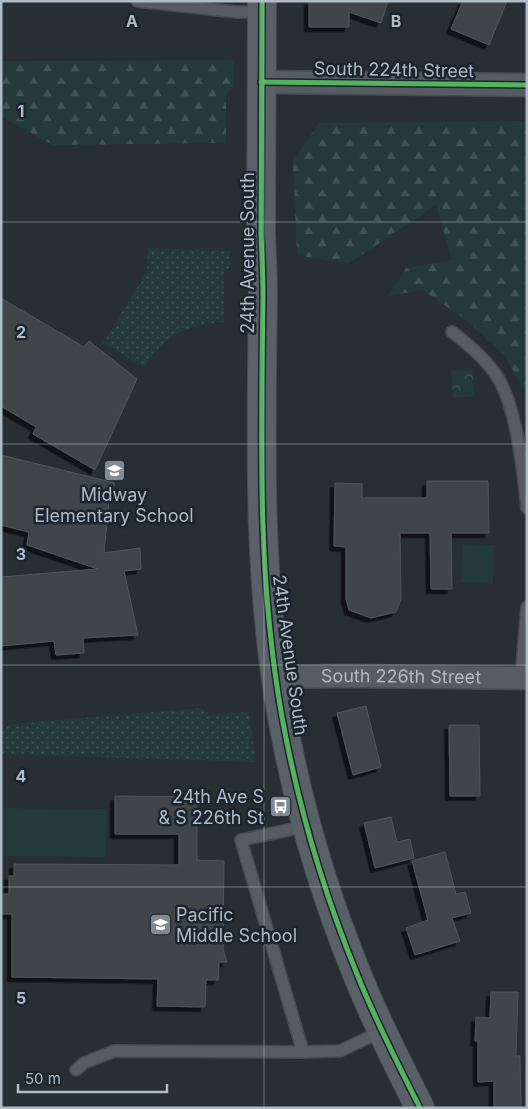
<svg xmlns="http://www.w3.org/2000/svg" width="528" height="1109" font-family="Inter,sans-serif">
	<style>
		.grass { fill: url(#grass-dots) }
		.forest { fill: url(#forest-firs) }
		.park { fill: url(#park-crowns) }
		.garden { fill: #243939 }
		.building { fill: #3f454a; stroke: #4e565c; filter: url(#shadow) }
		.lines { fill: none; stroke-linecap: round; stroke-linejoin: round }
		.lane-casing { stroke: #444a4f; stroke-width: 14 }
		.street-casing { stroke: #444a4f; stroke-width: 25 }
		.secondary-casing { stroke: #444a4f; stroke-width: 30 }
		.lane { stroke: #565c62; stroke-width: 11 }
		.street { stroke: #565c62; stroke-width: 22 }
		.secondary { stroke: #5a6067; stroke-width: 28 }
		.cycleway-casing { stroke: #1a252f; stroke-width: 8 }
		.cycleway { stroke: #56b35d; stroke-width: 5 }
		.grid { fill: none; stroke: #afbbc6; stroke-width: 1; stroke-opacity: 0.55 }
		.labels { text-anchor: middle; stroke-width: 5; stroke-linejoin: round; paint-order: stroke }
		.street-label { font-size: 18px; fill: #afbbc6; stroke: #1a252f }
		.poi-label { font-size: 18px; fill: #afbbc6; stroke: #1a252f }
		.grid-label { font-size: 16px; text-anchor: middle; font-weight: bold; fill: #afbbc6; stroke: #1a252f; stroke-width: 5; stroke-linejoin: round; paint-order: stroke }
	</style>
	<defs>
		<pattern id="grass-dots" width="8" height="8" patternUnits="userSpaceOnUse" patternTransform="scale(1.25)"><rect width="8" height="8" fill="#243939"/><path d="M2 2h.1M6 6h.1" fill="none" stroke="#415454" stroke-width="1.8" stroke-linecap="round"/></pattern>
		<pattern id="forest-firs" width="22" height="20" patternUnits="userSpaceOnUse" patternTransform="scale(1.25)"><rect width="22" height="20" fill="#243939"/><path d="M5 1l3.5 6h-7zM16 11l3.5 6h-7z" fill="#415454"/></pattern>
		<pattern id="park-crowns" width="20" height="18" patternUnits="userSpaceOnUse" patternTransform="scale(1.25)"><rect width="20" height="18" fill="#243939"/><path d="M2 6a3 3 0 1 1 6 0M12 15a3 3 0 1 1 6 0" fill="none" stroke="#415454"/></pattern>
		<filter id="shadow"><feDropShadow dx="-4.5" dy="4.5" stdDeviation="0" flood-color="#0009"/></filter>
	</defs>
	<rect width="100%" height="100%" fill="#272e34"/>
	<g class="grass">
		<path d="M148,248L230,251V268L224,274V322C182,326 169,334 144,367L103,343L147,271Z"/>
		<polygon points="201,708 209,715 249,712 256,762 1,754 1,725"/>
	</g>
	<g class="forest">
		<polygon points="234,60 234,87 226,94 226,143 53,145 1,117 1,61"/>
		<polygon points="527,121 527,393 526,393 504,355 465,319 422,290 388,296 406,268 452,260 436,205 348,264 297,255 293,161 319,123"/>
	</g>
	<polygon class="park" points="472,369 475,396 453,398 451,371"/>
	<g class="garden">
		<polygon points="462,544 494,545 493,584 461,583"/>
		<polygon points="2,808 107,809 106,857 1,856"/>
	</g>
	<g class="building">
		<polygon points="309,1 388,1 381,23 349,12 349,27 309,27"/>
		<polygon points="463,1 507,1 489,45 451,29"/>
		<polygon points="1,298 84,347 89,341 137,379 95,470 33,434 36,427 1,406"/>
		<polygon points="1,455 115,483 109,500 104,553 140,548 141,569 124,571 138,635 83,638 84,653 56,655 54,641 1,646 1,577 98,569 27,545 29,532 1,525"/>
		<polygon points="427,481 488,481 489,533 451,533 452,589 431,589 430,533 400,533 401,599 396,612 371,618 349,610 346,599 346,547 334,546 335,483 362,484 362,498 427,498"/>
		<polygon points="366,706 381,767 353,775 337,713"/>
		<polygon points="449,725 479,725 480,796 450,796"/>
		<polygon points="115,796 197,797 197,860 224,861 223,949 227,962 219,962 218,980 206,980 205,1007 157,1006 158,979 12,977 12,914 1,914 1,894 9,894 9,876 14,876 14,864 179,865 179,834 115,834"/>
		<polygon points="391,817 397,842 410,839 414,858 375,868 364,823"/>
		<polygon points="445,852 456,894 465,892 471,913 452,918 460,941 415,955 406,928 428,920 412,861"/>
		<polygon points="491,992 518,992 516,1056 520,1056 521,1108 494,1108 494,1081 478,1082 478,1041 475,1041 476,1017 490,1018"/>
	</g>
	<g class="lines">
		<defs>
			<g id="lane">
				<polyline points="137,1 236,12 262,12"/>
				<path d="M452,332C468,344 487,360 498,378C517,409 523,471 527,508"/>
				<polyline points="521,678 527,607"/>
				<polyline points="303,1052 241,840 307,826"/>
				<polyline points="76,1070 84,1063 114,1051 303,1052 340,1051 382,1031"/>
			</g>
			<g id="street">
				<polyline points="261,82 527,85"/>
				<path id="s1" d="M275,677L344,676L527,678"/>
			</g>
			<path id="secondary" d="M262,1C261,79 261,157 261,235C262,256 263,276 263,297C261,438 257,578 282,717C298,805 323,891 357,974C375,1020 398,1064 420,1108"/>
		</defs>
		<use href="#lane" class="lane-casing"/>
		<use href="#street" class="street-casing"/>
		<use href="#secondary" class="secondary-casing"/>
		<use href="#lane" class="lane"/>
		<use href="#street" class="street"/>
		<use href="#secondary" class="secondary"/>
		<defs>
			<g id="cycleway">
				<path d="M262,1C261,79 261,157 261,235C262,256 263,276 263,297C261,438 257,578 282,717C298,805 323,891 357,974C375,1020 398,1064 420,1108"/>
				<polyline points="261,82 527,85"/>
			</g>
		</defs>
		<use href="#cycleway" class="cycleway-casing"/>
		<use href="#cycleway" class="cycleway"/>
	</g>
	<path class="grid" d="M264,1V1108M1,222H527M1,444H527M1,665H527M1,887H527"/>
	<defs>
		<symbol id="school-square" viewBox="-11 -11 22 22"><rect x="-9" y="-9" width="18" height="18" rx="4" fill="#7f8a93" stroke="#1a252f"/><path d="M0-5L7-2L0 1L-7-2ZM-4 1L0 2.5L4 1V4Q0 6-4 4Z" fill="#fff"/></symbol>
		<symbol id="bus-square" viewBox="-11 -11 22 22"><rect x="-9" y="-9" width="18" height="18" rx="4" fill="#7f8a93" stroke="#1a252f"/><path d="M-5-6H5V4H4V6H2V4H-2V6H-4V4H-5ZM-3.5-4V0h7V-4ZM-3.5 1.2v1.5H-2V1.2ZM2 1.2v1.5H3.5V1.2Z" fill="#fff"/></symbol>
	</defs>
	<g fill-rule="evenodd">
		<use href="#school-square" x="102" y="458" width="25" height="25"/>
		<use href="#bus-square" x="268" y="794" width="25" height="25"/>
		<use href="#school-square" x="148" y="912" width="25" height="25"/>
	</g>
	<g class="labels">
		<g class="street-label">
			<text transform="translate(394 70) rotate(1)" y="6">South 224th Street</text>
			<text transform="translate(248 253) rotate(-90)" y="6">24th Avenue South</text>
			<text transform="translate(290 655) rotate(82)" y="6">24th Avenue South</text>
			<text dy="6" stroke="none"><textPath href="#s1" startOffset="126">South 226th Street</textPath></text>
		</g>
		<g class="poi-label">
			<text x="114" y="501">Midway<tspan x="114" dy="21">Elementary School</tspan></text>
			<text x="264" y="803" text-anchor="end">24th Ave S<tspan x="264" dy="21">&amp; S 226th St</tspan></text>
			<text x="176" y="921" text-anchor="start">Pacific<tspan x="176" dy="21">Middle School</tspan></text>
		</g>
	</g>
	<g class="grid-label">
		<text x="132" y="27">A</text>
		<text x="396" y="27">B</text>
		<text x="21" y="117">1</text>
		<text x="21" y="338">2</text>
		<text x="21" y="560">3</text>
		<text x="21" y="782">4</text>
		<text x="21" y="1004">5</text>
	</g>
	<rect width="528" height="1109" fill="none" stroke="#afbbc6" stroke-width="5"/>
	<path d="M18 1084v8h149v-8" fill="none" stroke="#afbbc6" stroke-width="2.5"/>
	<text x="25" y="1084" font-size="15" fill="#afbbc6" stroke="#1a252f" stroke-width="4" paint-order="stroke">50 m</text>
</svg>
